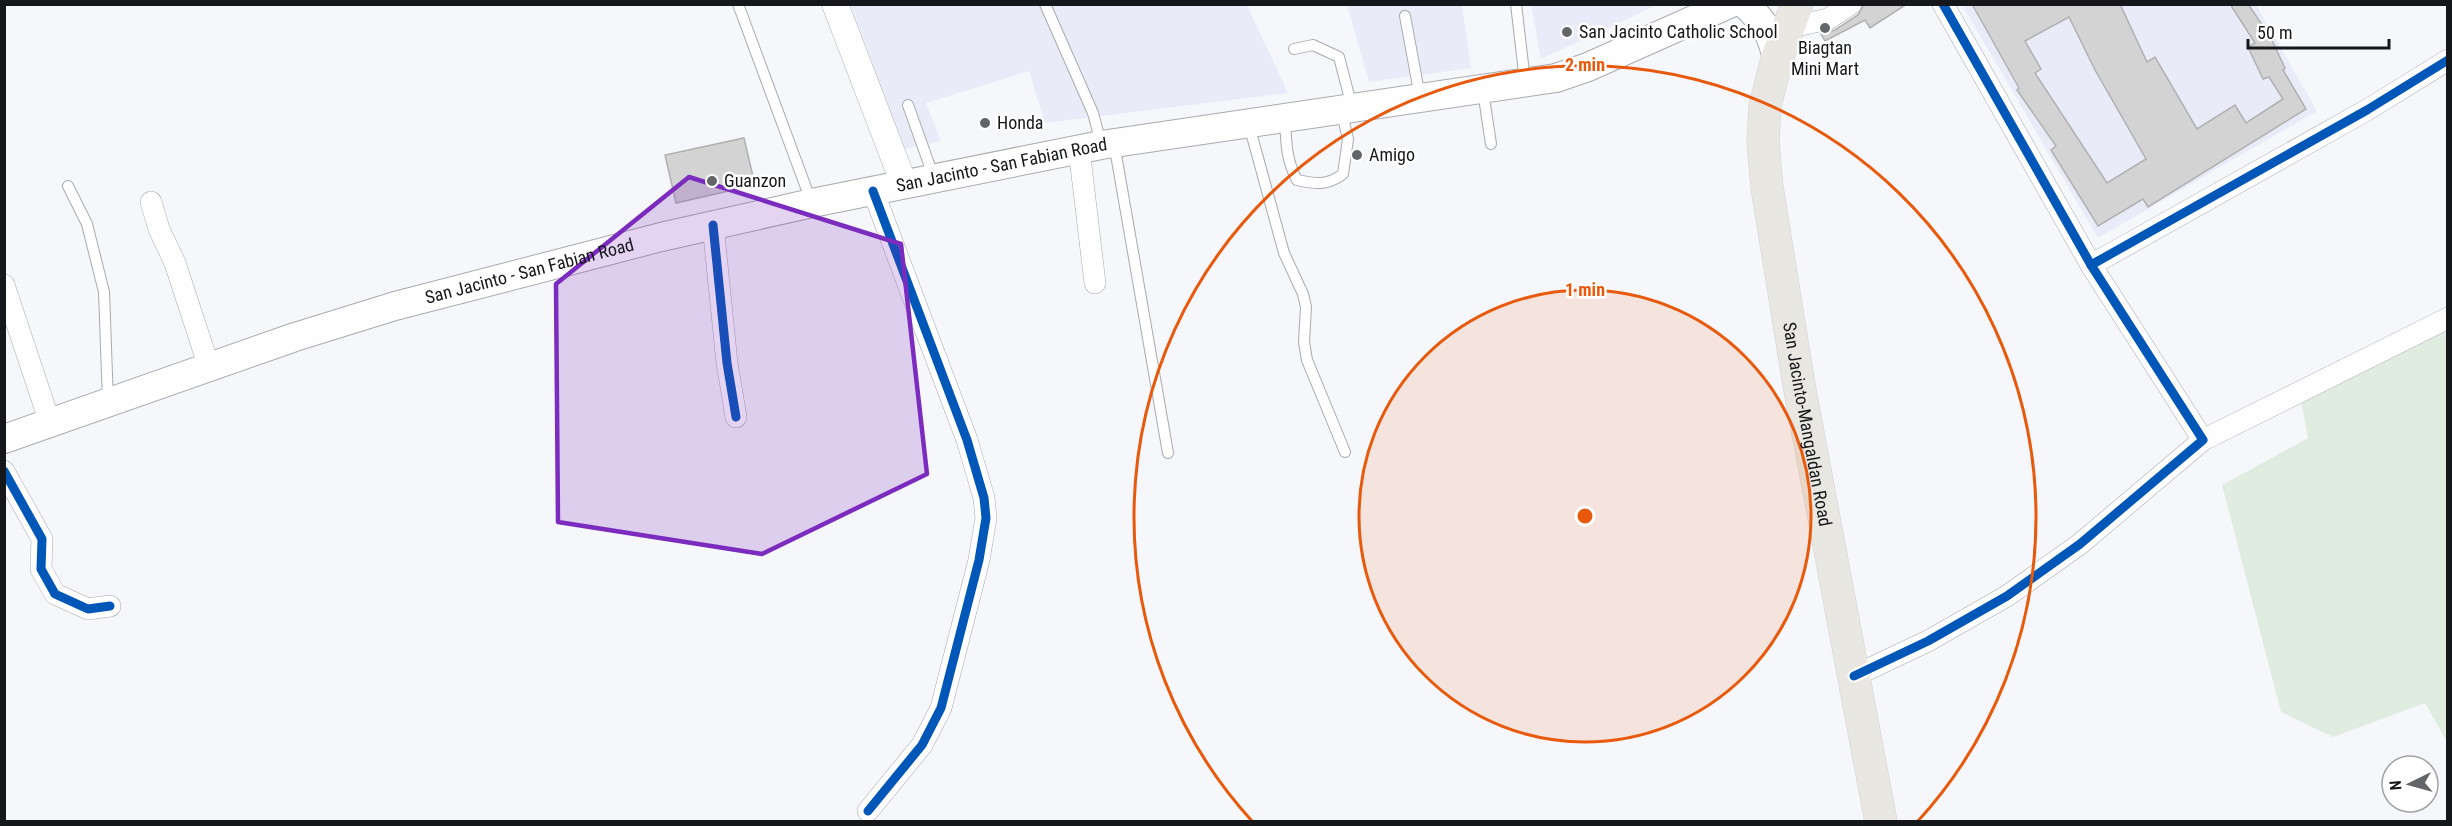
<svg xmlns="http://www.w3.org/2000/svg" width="2452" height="826" font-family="'Roboto Condensed',sans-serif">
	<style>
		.built { fill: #e9ecf8 }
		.green { fill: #e1ece0 }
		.building { fill: #d4d3d3; stroke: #b1b0b1; stroke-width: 1.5; fill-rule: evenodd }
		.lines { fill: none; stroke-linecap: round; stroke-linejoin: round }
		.service-casing { stroke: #a9aaad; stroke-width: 12 }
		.minor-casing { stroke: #a9aaad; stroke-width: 22 }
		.tertiary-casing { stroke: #a9aaad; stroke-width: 27 }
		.secondary-casing { stroke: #a9aaad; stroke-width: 30 }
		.primary-casing { stroke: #d2d2d4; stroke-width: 33 }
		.service { stroke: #fefefe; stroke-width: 10 }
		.minor { stroke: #fefefe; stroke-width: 21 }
		.tertiary { stroke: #fefefe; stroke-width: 26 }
		.secondary { stroke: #fefefe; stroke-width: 28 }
		.primary { stroke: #e9e7e1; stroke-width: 32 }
		.cycleway-casing { stroke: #fff; stroke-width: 13 }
		.cycleway { stroke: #0057b8; stroke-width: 9 }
		.marked { fill: #7b2cbf; fill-opacity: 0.2; stroke: #7b2cbf; stroke-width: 4.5; stroke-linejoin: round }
		.ring { fill: none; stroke: #e8590c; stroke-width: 3 }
		.poi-dot { fill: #646569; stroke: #fff; stroke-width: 2 }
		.labels { text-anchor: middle; stroke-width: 5; stroke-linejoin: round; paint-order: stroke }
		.poi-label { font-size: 18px; fill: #16171b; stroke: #fff; text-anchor: start }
		.street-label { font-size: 18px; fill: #16171b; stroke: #fff }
		.centre { fill: #e8590c; stroke: #fff; stroke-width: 3 }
		.ring-label { font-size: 18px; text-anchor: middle; font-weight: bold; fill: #e8590c; stroke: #fff; stroke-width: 5; stroke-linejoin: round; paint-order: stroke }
	</style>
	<rect width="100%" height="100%" fill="#f6f7fb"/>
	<g class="built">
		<polygon points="1531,4 1657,4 1657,5 1541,59"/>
		<polygon points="851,5 1247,5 1288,93 1045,123 1029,71 926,103 941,141 904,149"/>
		<polygon points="1347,5 1462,5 1471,68 1369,82"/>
		<polygon points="1962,5 2256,5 2317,111 2098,238"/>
	</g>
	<polygon class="green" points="2447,321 2447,742 2425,703 2333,737 2281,712 2222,485 2308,438 2300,395"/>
	<g class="building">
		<polygon points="1864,4 1907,4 1870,28 1865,20 1825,41 1821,34 1835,30 1858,15"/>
		<path d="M1972,4H2120L2147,62L2155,57L2197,129L2235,105L2246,123L2283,99L2269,77L2263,79L2248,47L2255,43L2230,4H2248L2271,38L2285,68L2283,70L2306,109L2148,207L2143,199L2098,226L2051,150L2056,146L2017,90L2019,88ZM2069,17L2095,70L2146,159L2107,183L2035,73L2041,69L2025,41Z"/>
		<polygon points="744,138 755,185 676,203 665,155"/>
	</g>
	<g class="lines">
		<defs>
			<g id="service">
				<polyline points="738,4 811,201"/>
				<polyline points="1045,4 1093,113 1101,143"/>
				<polyline points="1516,4 1525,81"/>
				<polyline points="1405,16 1420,97"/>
				<polyline points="1294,49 1313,45 1339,57 1352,107"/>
				<polyline points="1483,91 1491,144"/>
				<polyline points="908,105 934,178"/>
				<path d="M1285,118C1286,141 1286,160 1297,180C1316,184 1327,186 1343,174L1348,139L1341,109"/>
				<polyline points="1249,125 1284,253 1303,294 1306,307 1304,342 1307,360 1345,452"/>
				<polyline points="1114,143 1168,453"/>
				<polyline points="68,186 87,224 104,292 108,402"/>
			</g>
			<g id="minor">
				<polyline points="1787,28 1828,19 1851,4"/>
				<polyline points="1079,149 1095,283"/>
				<polyline points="151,202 159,229 175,263 209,367"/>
				<polyline points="713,225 727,363 736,417"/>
				<polyline points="2091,265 2367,110 2448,60"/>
				<polyline points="4,285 50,423"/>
				<polyline points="2203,440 2448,318"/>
				<polyline points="4,471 42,539 41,569 55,594 88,609 110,606"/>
				<polyline points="1854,676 1928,641 2007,596 2080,544 2203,440 2091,265 1943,4"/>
				<polyline points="868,811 922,745 941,708 979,560 986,518 984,498 967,440 873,191"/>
			</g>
			<polyline id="tertiary" points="835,4 904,184"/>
			<g id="secondary">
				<path d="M1745,4C1764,22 1771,32 1777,59"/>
				<path id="s1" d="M4,439L295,337L395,306L661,237L812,203L1101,145L1556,78L1588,67L1729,4"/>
			</g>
			<g id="primary">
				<path id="s2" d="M1797,4L1777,59L1765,106L1763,143L1767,187L1799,385L1881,822"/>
			</g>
		</defs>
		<use href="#service" class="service-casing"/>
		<use href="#minor" class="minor-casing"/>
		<use href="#tertiary" class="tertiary-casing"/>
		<use href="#secondary" class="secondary-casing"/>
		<use href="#primary" class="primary-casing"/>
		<use href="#service" class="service"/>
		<use href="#minor" class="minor"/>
		<use href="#tertiary" class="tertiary"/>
		<use href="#secondary" class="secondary"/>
		<use href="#primary" class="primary"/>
		<defs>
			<g id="cycleway">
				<polyline points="713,225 727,363 736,417"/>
				<polyline points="2091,265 2367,110 2448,60"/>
				<polyline points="4,471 42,539 41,569 55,594 88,609 110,606"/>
				<polyline points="1854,676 1928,641 2007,596 2080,544 2203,440 2091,265 1943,4"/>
				<polyline points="868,811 922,745 941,708 979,560 986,518 984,498 967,440 873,191"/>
			</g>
		</defs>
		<use href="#cycleway" class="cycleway-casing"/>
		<use href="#cycleway" class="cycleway"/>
	</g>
	<path class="marked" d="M689,177L901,244L927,474L762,554L558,522L556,284Z"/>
	<circle cx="1585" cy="516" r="226" fill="#e8590c" fill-opacity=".12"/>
	<g class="ring">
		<circle cx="1585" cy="516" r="226"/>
		<path d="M1252 821A451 451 0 1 1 1918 821"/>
	</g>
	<g class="poi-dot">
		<circle cx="1825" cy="28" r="6"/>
		<circle cx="1567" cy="32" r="6"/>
		<circle cx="985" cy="123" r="6"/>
		<circle cx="1357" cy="155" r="6"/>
		<circle cx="712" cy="181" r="6"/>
	</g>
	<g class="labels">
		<g class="poi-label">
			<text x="1579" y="38">San Jacinto Catholic School</text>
			<text x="1825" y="54" text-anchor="middle">Biagtan<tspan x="1825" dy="21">Mini Mart</tspan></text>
			<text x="997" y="129">Honda</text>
			<text x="1369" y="161">Amigo</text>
			<text x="724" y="187">Guanzon</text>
		</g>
		<g class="street-label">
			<text dy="6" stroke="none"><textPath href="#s1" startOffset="1036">San Jacinto - San Fabian Road</textPath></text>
			<text dy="6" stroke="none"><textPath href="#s1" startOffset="552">San Jacinto - San Fabian Road</textPath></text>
			<text dy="6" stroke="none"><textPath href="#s2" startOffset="429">San Jacinto-Mangaldan Road</textPath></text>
		</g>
	</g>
	<circle cx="1585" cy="516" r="9" class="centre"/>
	<g class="ring-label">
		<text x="1585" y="71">2 min</text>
		<text x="1585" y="296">1 min</text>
	</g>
	<rect width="2452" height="826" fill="none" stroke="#16171b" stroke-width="12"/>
	<g transform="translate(2410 784) rotate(265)"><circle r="28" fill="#ffffff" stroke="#a2a2a4" stroke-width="1.5"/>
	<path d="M0-4.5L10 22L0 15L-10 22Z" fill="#646569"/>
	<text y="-9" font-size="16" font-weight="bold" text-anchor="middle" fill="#16171b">N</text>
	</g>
	<path d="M2248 39v9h141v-9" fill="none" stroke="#16171b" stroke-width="3"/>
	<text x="2257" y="39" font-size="18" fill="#16171b" stroke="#ffffff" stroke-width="4.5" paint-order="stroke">50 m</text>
</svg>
